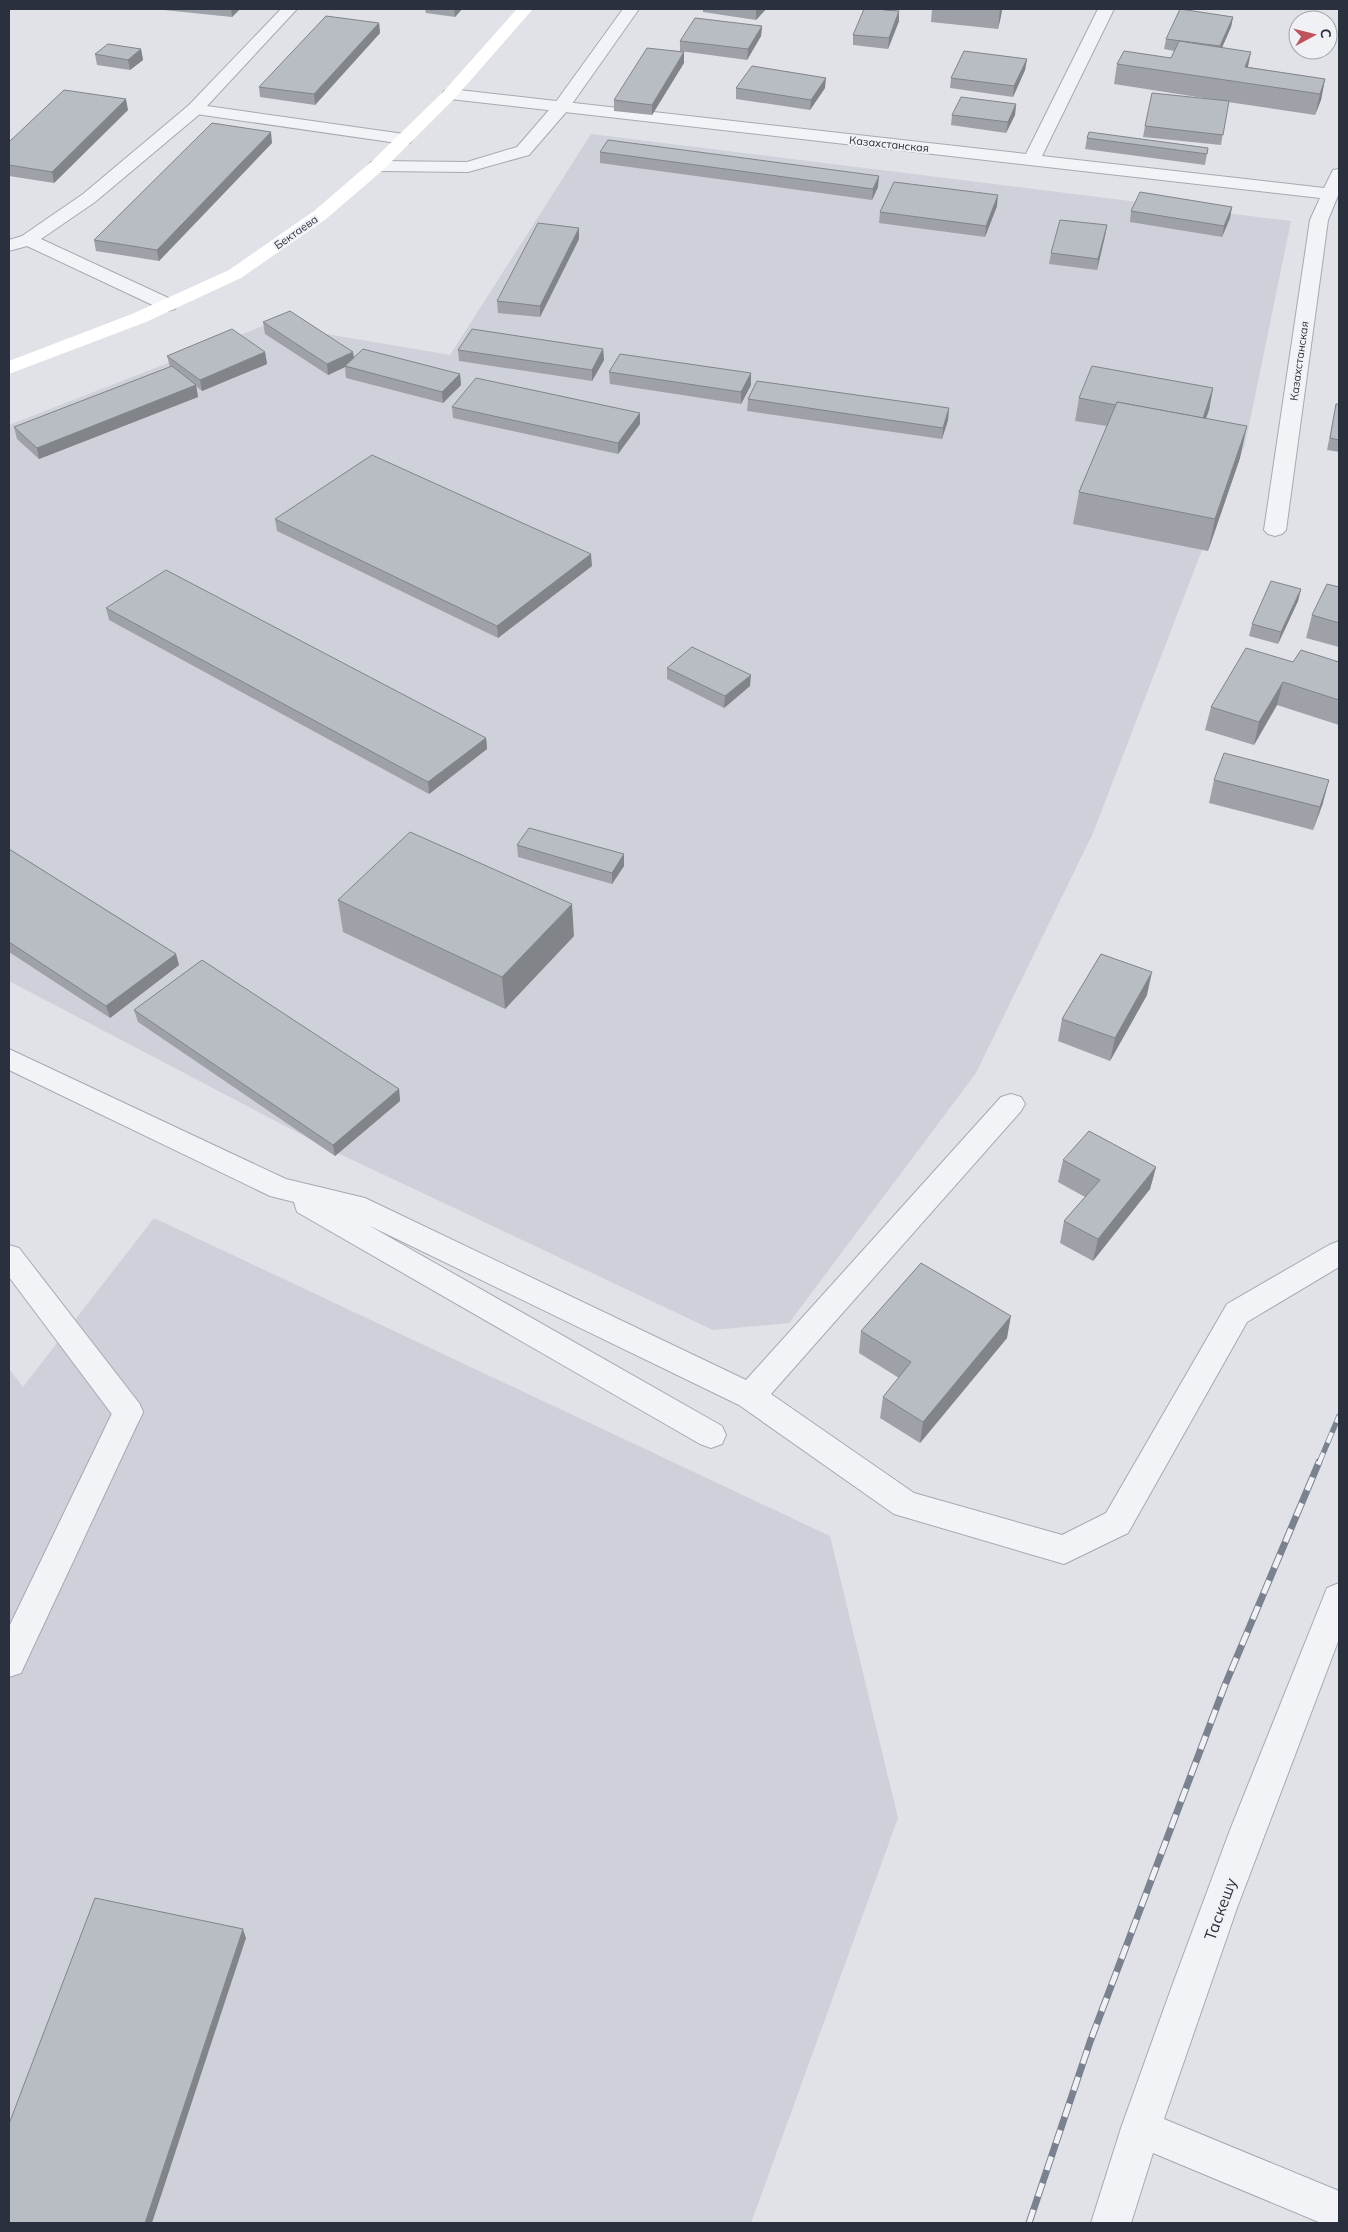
<svg xmlns="http://www.w3.org/2000/svg" width="1348" height="2232" font-family="Mulish,sans-serif">
	<style>
		.built { fill: #ced1d9 }
		.lines { fill: none; stroke-linecap: round; stroke-linejoin: round }
		.lane-casing { stroke: #a6a9b1; stroke-width: 2 }
		.street-casing { stroke: #a6a9b1; stroke-width: 2 }
		.lane { fill: #f2f3f6; fill-rule: evenodd }
		.street { fill: #f2f3f6; fill-rule: evenodd }
		.secondary { fill: #fff; fill-rule: evenodd }
		.rail-far1-casing { stroke: #7b828f; stroke-width: 5.5 }
		.rail-casing { stroke: #7b828f; stroke-width: 7 }
		.rail-far1 { stroke: #eff1f5; stroke-width: 4; stroke-dasharray: 11; stroke-linecap: butt }
		.rail { stroke: #eff1f5; stroke-width: 5; stroke-dasharray: 14; stroke-linecap: butt }
		.wall { fill: #9ea2a8 }
		.shaded-wall { fill: #818488 }
		.building { fill: #b8bcc3; stroke: #818488 }
		.labels { text-anchor: middle; stroke-width: 4; stroke-linejoin: round; paint-order: stroke }
		.far-street-label { font-size: 11px; fill: #2a303d; stroke: #eff1f5 }
		.near-street-label { font-size: 16px; fill: #2a303d; stroke: #eff1f5 }
	</style>
	<rect width="100%" height="100%" fill="#e0e2e7"/>
	<g class="built">
		<polygon points="591,134 1291,221 1245,445 1207,537 1093,833 976,1073 789,1323 713,1330 327,1148 9,981 9,425 268,324 450,355"/>
		<polygon points="154,1218 830,1536 898,1818 751,2223 9,2223 9,1369 23,1387"/>
	</g>
	<g class="lines">
		<defs>
			<g id="lane">
				<polygon points="623,9 639,9 567,111 529,155 468,172 377,171 371,170 368,166 371,162 377,161 467,162 517,147 555,103"/>
				<polygon points="195,104 201,105 203,109 201,113 95,202 41,239 175,301 177,305 175,309 168,311 161,309 27,246 9,251 9,240 22,236 83,194 189,105"/>
				<polygon points="9,1049 286,1179 365,1198 746,1380 1001,1097 1011,1094 1021,1097 1025,1104 1021,1111 771,1394 914,1493 1062,1535 1106,1513 1227,1304 1329,1245 1339,1241 1339,1267 1247,1322 1128,1533 1064,1564 894,1514 739,1405 368,1225 722,1426 726,1435 722,1444 711,1448 700,1444 297,1212 294,1202 270,1196 9,1070"/>
				<polygon points="128,1399 139,1403 143,1412 21,1673 9,1677 9,1627 117,1403"/>
			</g>
			<g id="street">
				<polygon points="281,9 297,9 207,106 404,134 410,135 412,139 410,143 404,144 189,113 187,109 189,105"/>
				<polygon points="1098,9 1114,9 1042,156 1324,188 1333,170 1339,169 1339,193 1328,220 1286,530 1282,534 1275,536 1268,534 1264,530 1310,220 1320,198 450,99 444,97 442,94 444,91 450,89 1026,154"/>
				<polygon points="9,1245 19,1248 139,1403 143,1412 139,1421 128,1425 117,1421 9,1277"/>
				<polygon points="1339,1583 1339,1639 1237,1908 1164,2119 1339,2191 1339,2223 1321,2223 1153,2153 1131,2223 1091,2223 1121,2128 1172,1986 1230,1830 1323,1598 1327,1588"/>
			</g>
		</defs>
		<use href="#lane" class="lane-casing"/>
		<use href="#street" class="street-casing"/>
		<use href="#lane" class="lane"/>
		<use href="#street" class="street"/>
		<polygon class="secondary" points="517,9 533,9 456,97 383,170 326,219 241,278 146,322 9,374 9,361 132,314 229,270 314,211 371,162 444,91"/>
		<defs>
			<polyline id="rail-far1" points="1319,1463 1339,1416"/>
			<polyline id="rail" points="1029,2223 1090,2042 1225,1685 1319,1462"/>
		</defs>
		<use href="#rail-far1" class="rail-far1-casing"/>
		<use href="#rail" class="rail-casing"/>
		<use href="#rail-far1" class="rail-far1"/>
		<use href="#rail" class="rail"/>
	</g>
	<g class="wall">
		<polygon points="154,9 240,9 232,17"/>
		<polygon points="425,9 462,9 455,17 426,13"/>
		<polygon points="703,9 766,9 756,20 703,12"/>
		<polygon points="932,9 1002,9 1001,16 998,29 931,22"/>
		<polygon points="887,10 899,11 899,21 888,49 853,45 853,35"/>
		<polygon points="1233,17 1231,27 1222,47 1248,67 1325,79 1321,100 1315,115 1228,102 1221,145 1143,137 1145,126 1223,101 1114,84 1117,64 1171,58 1174,51 1164,49 1166,39"/>
		<polygon points="379,23 380,33 315,105 260,97 259,87"/>
		<polygon points="762,26 761,36 747,60 680,51 680,41"/>
		<polygon points="141,49 143,60 130,70 97,65 95,54"/>
		<polygon points="684,52 684,63 652,115 614,111 614,100"/>
		<polygon points="1027,59 1025,70 1013,97 950,88 951,78"/>
		<polygon points="736,88 825,88 810,110 736,99"/>
		<polygon points="1016,104 1015,115 1006,133 951,125 952,115"/>
		<polygon points="128,110 54,183 9,176 9,142"/>
		<polygon points="1087,138 1208,148 1205,165 1085,149"/>
		<polygon points="272,143 159,261 96,251 94,240"/>
		<polygon points="600,152 878,187 872,200 600,163"/>
		<polygon points="997,206 985,237 879,223 880,212"/>
		<polygon points="1232,207 1230,218 1222,237 1130,222 1131,211"/>
		<polygon points="1107,225 1105,236 1097,270 1049,264 1051,253"/>
		<polygon points="579,239 540,317 498,313 497,301"/>
		<polygon points="263,322 354,358 460,374 461,385 443,403 346,378 345,367 328,375 265,334"/>
		<polygon points="603,349 604,360 592,381 459,361 458,350"/>
		<polygon points="265,352 267,364 202,391 196,386 198,397 39,459 17,439 14,427 170,367 167,356"/>
		<polygon points="609,372 751,385 741,404 610,384"/>
		<polygon points="1213,388 1209,410 1206,418 1240,458 1208,551 1073,524 1079,492 1107,426 1075,421 1079,398"/>
		<polygon points="748,399 949,408 948,420 942,439 747,411"/>
		<polygon points="1336,404 1339,404 1339,452 1327,450 1334,415"/>
		<polygon points="452,407 640,413 640,424 618,454 453,418"/>
		<polygon points="275,519 592,566 498,638 277,531"/>
		<polygon points="1339,587 1339,647 1306,638 1312,615"/>
		<polygon points="1301,589 1298,601 1278,644 1249,636 1252,624"/>
		<polygon points="106,608 486,738 487,749 429,794 109,620"/>
		<polygon points="1339,662 1339,725 1277,705 1254,745 1205,730 1211,707"/>
		<polygon points="667,668 750,686 724,708 667,679"/>
		<polygon points="1214,780 1323,803 1313,830 1209,803"/>
		<polygon points="517,845 624,854 624,866 612,884 518,857"/>
		<polygon points="9,849 176,954 179,965 110,1018 9,952"/>
		<polygon points="338,900 574,936 505,1009 343,932"/>
		<polygon points="1147,995 1110,1061 1058,1041 1062,1019"/>
		<polygon points="134,1010 399,1089 400,1101 335,1156 138,1022"/>
		<polygon points="1063,1160 1156,1167 1150,1189 1093,1261 1060,1243 1064,1221 1085,1197 1058,1182"/>
		<polygon points="861,1331 1007,1338 920,1443 880,1418 883,1397 899,1378 859,1353"/>
	</g>
	<g class="shaded-wall">
		<polygon points="231,9 240,9 232,17"/>
		<polygon points="454,9 462,9 455,17"/>
		<polygon points="757,9 766,9 756,20 756,10"/>
		<polygon points="1000,9 1002,9 1001,16 998,29"/>
		<polygon points="899,11 899,21 888,49 889,38"/>
		<polygon points="1233,17 1231,27 1218,57 1220,46"/>
		<polygon points="379,23 380,33 315,105 314,94"/>
		<polygon points="762,26 761,36 747,60 748,49"/>
		<polygon points="141,49 143,60 130,70 128,60"/>
		<polygon points="684,52 684,63 652,115 652,105"/>
		<polygon points="1251,52 1247,72 1245,67"/>
		<polygon points="1027,59 1025,70 1013,97 1014,86"/>
		<polygon points="826,78 825,88 810,110 811,100"/>
		<polygon points="1325,79 1321,100 1315,115 1320,94"/>
		<polygon points="126,99 128,110 54,183 52,172"/>
		<polygon points="1016,104 1015,115 1006,133 1008,122"/>
		<polygon points="271,132 272,143 159,261 157,250"/>
		<polygon points="879,176 878,187 872,200 873,189"/>
		<polygon points="998,195 997,206 985,237 986,226"/>
		<polygon points="1232,207 1230,218 1222,237 1224,226"/>
		<polygon points="1107,225 1105,236 1097,270 1098,259"/>
		<polygon points="579,228 579,239 540,317 540,306"/>
		<polygon points="603,349 604,360 592,381 592,370"/>
		<polygon points="265,352 267,364 202,391 200,380"/>
		<polygon points="353,352 355,363 345,366 345,367 328,375 327,364"/>
		<polygon points="751,373 751,385 741,404 741,392"/>
		<polygon points="460,374 461,385 443,403 442,392"/>
		<polygon points="196,385 198,397 39,459 37,448"/>
		<polygon points="1213,388 1209,410 1197,443 1202,421"/>
		<polygon points="949,408 948,420 942,439 943,428"/>
		<polygon points="640,413 640,424 618,454 618,443"/>
		<polygon points="1247,426 1240,458 1208,551 1215,519"/>
		<polygon points="591,554 592,566 498,638 497,626"/>
		<polygon points="1301,589 1298,601 1278,644 1281,632"/>
		<polygon points="751,675 750,686 724,708 725,696"/>
		<polygon points="1283,682 1277,705 1254,745 1259,722"/>
		<polygon points="486,738 487,749 429,794 428,782"/>
		<polygon points="1329,780 1323,803 1313,830 1320,807"/>
		<polygon points="624,854 624,866 612,884 612,873"/>
		<polygon points="572,904 574,936 505,1009 502,977"/>
		<polygon points="176,954 179,965 110,1018 106,1006"/>
		<polygon points="1152,972 1147,995 1110,1061 1115,1038"/>
		<polygon points="399,1089 400,1101 335,1156 333,1145"/>
		<polygon points="1156,1167 1150,1189 1093,1261 1098,1239"/>
		<polygon points="1011,1316 1007,1338 920,1443 923,1422"/>
		<polygon points="243,1929 246,1938 152,2223 145,2223"/>
	</g>
	<g class="building">
		<polygon points="864,9 885,9 884,10 899,11 889,38 853,35"/>
		<polygon points="1180,9 1233,17 1220,46 1166,39"/>
		<polygon points="326,16 379,23 314,94 259,87"/>
		<polygon points="695,18 762,26 748,49 680,41"/>
		<polygon points="1179,41 1251,52 1245,67 1325,79 1320,94 1117,64 1124,51 1171,58"/>
		<polygon points="108,44 141,49 128,60 95,54"/>
		<polygon points="647,48 684,52 652,105 614,100"/>
		<polygon points="964,51 1027,59 1014,86 951,78"/>
		<polygon points="752,66 826,78 811,100 736,88"/>
		<polygon points="64,90 126,99 52,172 9,165 9,142"/>
		<polygon points="1152,93 1229,101 1223,135 1145,126"/>
		<polygon points="961,97 1016,104 1008,122 952,115"/>
		<polygon points="212,123 271,132 157,250 94,240"/>
		<polygon points="1089,132 1208,148 1207,154 1087,138"/>
		<polygon points="608,140 879,176 873,189 600,152"/>
		<polygon points="894,182 998,195 986,226 880,212"/>
		<polygon points="1140,192 1232,207 1224,226 1131,211"/>
		<polygon points="1060,220 1107,225 1098,259 1051,253"/>
		<polygon points="538,223 579,228 540,306 497,301"/>
		<polygon points="290,311 353,352 327,364 263,322"/>
		<polygon points="232,329 265,352 200,380 167,356"/>
		<polygon points="472,329 603,349 592,370 458,350"/>
		<polygon points="363,349 460,374 442,392 345,366"/>
		<polygon points="620,354 751,373 741,392 609,372"/>
		<polygon points="172,366 196,385 37,448 14,427"/>
		<polygon points="1092,366 1213,388 1203,418 1117,402 1116,405 1079,398"/>
		<polygon points="476,378 640,413 618,443 452,407"/>
		<polygon points="757,381 949,408 943,428 748,399"/>
		<polygon points="1117,402 1247,426 1215,519 1079,492"/>
		<polygon points="1336,404 1339,404 1339,440 1330,438"/>
		<polygon points="372,455 591,554 497,626 275,519"/>
		<polygon points="166,570 486,738 428,782 106,608"/>
		<polygon points="1271,581 1301,589 1281,632 1252,624"/>
		<polygon points="1327,584 1339,587 1339,623 1312,615"/>
		<polygon points="692,647 751,675 725,696 667,668"/>
		<polygon points="1246,648 1293,662 1301,650 1339,662 1339,700 1283,682 1259,722 1211,707"/>
		<polygon points="1224,753 1329,780 1320,807 1214,780"/>
		<polygon points="529,828 624,854 612,873 517,845"/>
		<polygon points="410,832 572,904 502,977 338,900"/>
		<polygon points="9,849 176,954 106,1006 9,942"/>
		<polygon points="1101,954 1152,972 1115,1038 1062,1019"/>
		<polygon points="202,960 399,1089 333,1145 134,1010"/>
		<polygon points="1089,1131 1156,1167 1098,1239 1064,1221 1100,1180 1063,1160"/>
		<polygon points="921,1263 1011,1316 923,1422 883,1397 911,1362 861,1331"/>
		<polygon points="95,1898 243,1929 145,2223 9,2223 9,2124"/>
	</g>
	<g class="labels">
		<g class="far-street-label">
			<text transform="translate(889 144) rotate(6)" y="4">Казахстанская</text>
			<text transform="translate(296 232) rotate(-35)" y="4">Бектаева</text>
			<text transform="translate(1299 361) rotate(-82)" y="4">Казахстанская</text>
		</g>
		<g class="near-street-label">
			<text transform="translate(1220 1909) rotate(-70)" y="6">Таскешу</text>
		</g>
	</g>
	<rect width="1348" height="2232" fill="none" stroke="#2a303d" stroke-width="20"/>
	<g transform="translate(1313 35) rotate(83)"><circle r="24" fill="#eff1f5" stroke="#a0a4ab"/>
	<path d="M0-4L9 19L0 12L-9 19Z" fill="#be535e"/>
	<text y="-8" font-size="14" font-weight="bold" text-anchor="middle" fill="#2a303d">С</text>
	</g>
</svg>
